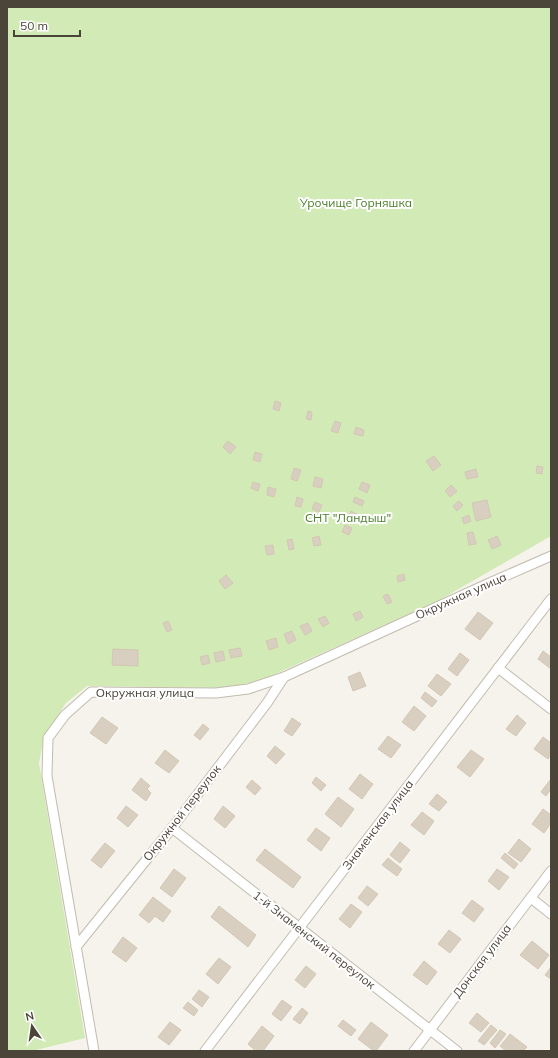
<svg xmlns="http://www.w3.org/2000/svg" width="558" height="1058" font-family="Mulish,sans-serif">
	<style>
		.green { fill: #d2eab5 }
		.building { fill: #d8cfc1; stroke: #d3c7b4 }
		.lines { fill: none; stroke-linecap: round; stroke-linejoin: round }
		.street-casing { stroke: #c2bbae; stroke-width: 11 }
		.street { stroke: #fff; stroke-width: 9 }
		.labels { text-anchor: middle; stroke-width: 4; stroke-linejoin: round; paint-order: stroke }
		.park-label { font-size: 12px; fill: #4a7f2a; stroke: #fff }
		.street-label { font-size: 12px; fill: #4b4439; stroke: #fff }
	</style>
	<rect width="100%" height="100%" fill="#f6f3ec"/>
	<polygon class="green" points="7,7 551,7 551,536 436,602 264,679 228,688 87,686 66,703 44,737 39,763 85,1038 32,1051 7,1051"/>
	<g class="building">
		<polygon points="275,401 281,403 279,411 273,409"/>
		<polygon points="308,411 312,412 311,420 306,419"/>
		<polygon points="335,421 341,423 338,433 331,431"/>
		<polygon points="356,427 364,430 363,436 354,434"/>
		<polygon points="228,441 236,447 230,454 223,447"/>
		<polygon points="255,452 262,454 260,462 253,460"/>
		<polygon points="434,456 441,465 433,471 426,461"/>
		<polygon points="537,466 543,467 542,474 536,473"/>
		<polygon points="294,468 301,470 297,481 291,479"/>
		<polygon points="476,469 478,477 467,479 465,472"/>
		<polygon points="315,477 323,479 321,488 313,486"/>
		<polygon points="253,482 260,484 258,491 251,488"/>
		<polygon points="362,482 370,485 367,493 359,489"/>
		<polygon points="451,485 457,491 450,497 445,491"/>
		<polygon points="268,487 276,489 274,497 267,495"/>
		<polygon points="297,497 303,499 301,507 295,506"/>
		<polygon points="355,497 364,501 362,506 353,502"/>
		<polygon points="487,500 491,517 476,521 472,503"/>
		<polygon points="459,501 463,505 457,511 453,506"/>
		<polygon points="315,502 322,505 319,512 312,509"/>
		<polygon points="351,511 358,515 354,521 348,518"/>
		<polygon points="469,515 471,521 464,524 462,518"/>
		<polygon points="345,525 352,528 349,535 342,532"/>
		<polygon points="473,532 476,544 469,545 467,533"/>
		<polygon points="319,536 321,545 314,546 312,538"/>
		<polygon points="497,536 501,545 492,549 488,540"/>
		<polygon points="292,539 294,549 289,550 287,540"/>
		<polygon points="273,545 274,554 267,555 265,546"/>
		<polygon points="404,574 405,580 398,582 397,576"/>
		<polygon points="226,575 233,583 225,589 219,581"/>
		<polygon points="388,594 392,602 387,604 383,596"/>
		<polygon points="360,611 363,617 356,621 353,614"/>
		<polygon points="478,612 493,623 480,640 465,629"/>
		<polygon points="325,616 329,623 323,627 318,619"/>
		<polygon points="168,621 172,630 167,632 163,623"/>
		<polygon points="308,623 312,631 305,635 300,626"/>
		<polygon points="292,631 296,640 288,644 284,634"/>
		<polygon points="276,638 278,647 269,650 266,641"/>
		<polygon points="240,648 242,656 231,658 229,650"/>
		<polygon points="113,649 138,650 138,666 112,665"/>
		<polygon points="223,651 225,660 216,662 214,653"/>
		<polygon points="543,651 551,657 551,669 538,659"/>
		<polygon points="460,653 469,660 457,676 448,669"/>
		<polygon points="208,655 210,663 202,665 200,657"/>
		<polygon points="360,672 366,686 353,691 348,677"/>
		<polygon points="437,674 451,684 441,696 428,686"/>
		<polygon points="425,692 437,701 432,707 421,698"/>
		<polygon points="414,706 426,716 414,731 402,722"/>
		<polygon points="517,715 526,723 516,736 506,729"/>
		<polygon points="102,717 118,728 106,744 90,733"/>
		<polygon points="292,718 301,724 292,736 284,731"/>
		<polygon points="203,724 209,729 200,740 194,735"/>
		<polygon points="388,736 401,745 391,758 378,749"/>
		<polygon points="543,737 551,743 551,755 548,759 534,749"/>
		<polygon points="275,746 285,754 276,764 267,756"/>
		<polygon points="165,750 179,761 169,773 155,763"/>
		<polygon points="471,750 484,759 470,777 457,767"/>
		<polygon points="360,774 373,784 362,799 349,789"/>
		<polygon points="316,777 326,785 321,791 312,783"/>
		<polygon points="141,778 150,786 147,789 151,793 146,801 132,790"/>
		<polygon points="252,780 261,788 255,795 246,787"/>
		<polygon points="550,780 551,781 551,789 546,796 541,792"/>
		<polygon points="437,794 447,802 439,811 429,804"/>
		<polygon points="338,797 354,809 341,827 325,814"/>
		<polygon points="126,806 138,815 128,827 117,818"/>
		<polygon points="223,806 235,816 225,828 214,819"/>
		<polygon points="543,809 551,815 551,823 544,833 532,824"/>
		<polygon points="422,812 434,821 424,835 411,825"/>
		<polygon points="316,828 330,838 321,851 307,840"/>
		<polygon points="519,839 531,849 521,862 508,853"/>
		<polygon points="400,842 410,850 400,863 390,855"/>
		<polygon points="105,843 115,851 101,868 91,860"/>
		<polygon points="265,849 301,877 293,888 256,860"/>
		<polygon points="505,853 518,864 514,869 501,858"/>
		<polygon points="388,858 402,869 397,876 382,865"/>
		<polygon points="174,869 186,878 172,897 160,888"/>
		<polygon points="497,869 509,877 499,890 488,881"/>
		<polygon points="367,886 378,894 368,906 358,898"/>
		<polygon points="153,897 171,911 163,922 155,916 149,923 139,915"/>
		<polygon points="472,900 484,909 474,922 462,913"/>
		<polygon points="351,904 362,912 350,928 339,919"/>
		<polygon points="219,906 256,935 248,947 211,917"/>
		<polygon points="449,930 461,939 450,953 438,944"/>
		<polygon points="123,937 137,948 126,962 112,952"/>
		<polygon points="532,941 549,955 538,969 520,955"/>
		<polygon points="219,958 231,967 218,984 206,974"/>
		<polygon points="424,961 437,972 427,985 413,975"/>
		<polygon points="306,966 316,974 305,988 295,980"/>
		<polygon points="551,967 551,979 545,975"/>
		<polygon points="199,990 209,997 202,1007 192,999"/>
		<polygon points="282,1000 292,1007 281,1021 272,1014"/>
		<polygon points="188,1002 198,1010 194,1016 183,1008"/>
		<polygon points="302,1008 308,1013 300,1024 293,1019"/>
		<polygon points="477,1013 489,1023 481,1032 469,1023"/>
		<polygon points="343,1020 356,1030 351,1036 338,1026"/>
		<polygon points="170,1022 181,1030 169,1045 158,1037"/>
		<polygon points="371,1022 388,1035 376,1051 374,1051 358,1039"/>
		<polygon points="491,1025 497,1030 484,1045 478,1041"/>
		<polygon points="262,1026 274,1036 263,1051 256,1051 248,1044"/>
		<polygon points="500,1030 506,1034 495,1048 490,1043"/>
		<polygon points="510,1034 527,1047 523,1051 506,1051 500,1046"/>
	</g>
	<g class="lines">
		<defs>
			<g id="street">
				<polyline points="498,668 551,709"/>
				<polyline points="172,828 457,1051"/>
				<polyline points="531,898 551,914"/>
				<polyline points="76,947 172,828 267,703 284,677"/>
				<polyline points="94,1051 47,776 48,738 65,715 91,692 216,693 248,689 284,677 487,584 551,556"/>
				<polyline points="205,1051 551,599"/>
				<polyline points="414,1051 551,871"/>
			</g>
		</defs>
		<use href="#street" class="street-casing"/>
		<use href="#street" class="street"/>
	</g>
	<g class="labels">
		<g class="park-label">
			<text x="356" y="207">Урочище Горняшка</text>
			<text x="348" y="522">СНТ "Ландыш"</text>
		</g>
		<g class="street-label">
			<text transform="translate(461 596) rotate(-24)" y="4">Окружная улица</text>
			<text x="145" y="697">Окружная улица</text>
			<text transform="translate(182 813) rotate(-52)" y="4">Окружной переулок</text>
			<text transform="translate(378 825) rotate(-53)" y="4">Знаменская улица</text>
			<text transform="translate(314 940) rotate(38)" y="4">1-й Знаменский переулок</text>
			<text transform="translate(482 961) rotate(-53)" y="4">Донская улица</text>
		</g>
	</g>
	<rect width="558" height="1058" fill="none" stroke="#4b4439" stroke-width="16"/>
	<g transform="translate(32 1026) rotate(347)" stroke="#ffffff" stroke-width="3" paint-order="stroke">
	<path d="M0-3L7 15L0 10L-7 15Z" fill="#4b4439"/>
	<text y="-6" font-size="11" font-weight="bold" text-anchor="middle" fill="#4b4439">N</text>
	</g>
	<path d="M14 30v6h66v-6" fill="none" stroke="#4b4439" stroke-width="2"/>
	<text x="20" y="30" font-size="12" fill="#4b4439" stroke="#ffffff" stroke-width="3" paint-order="stroke">50 m</text>
</svg>
